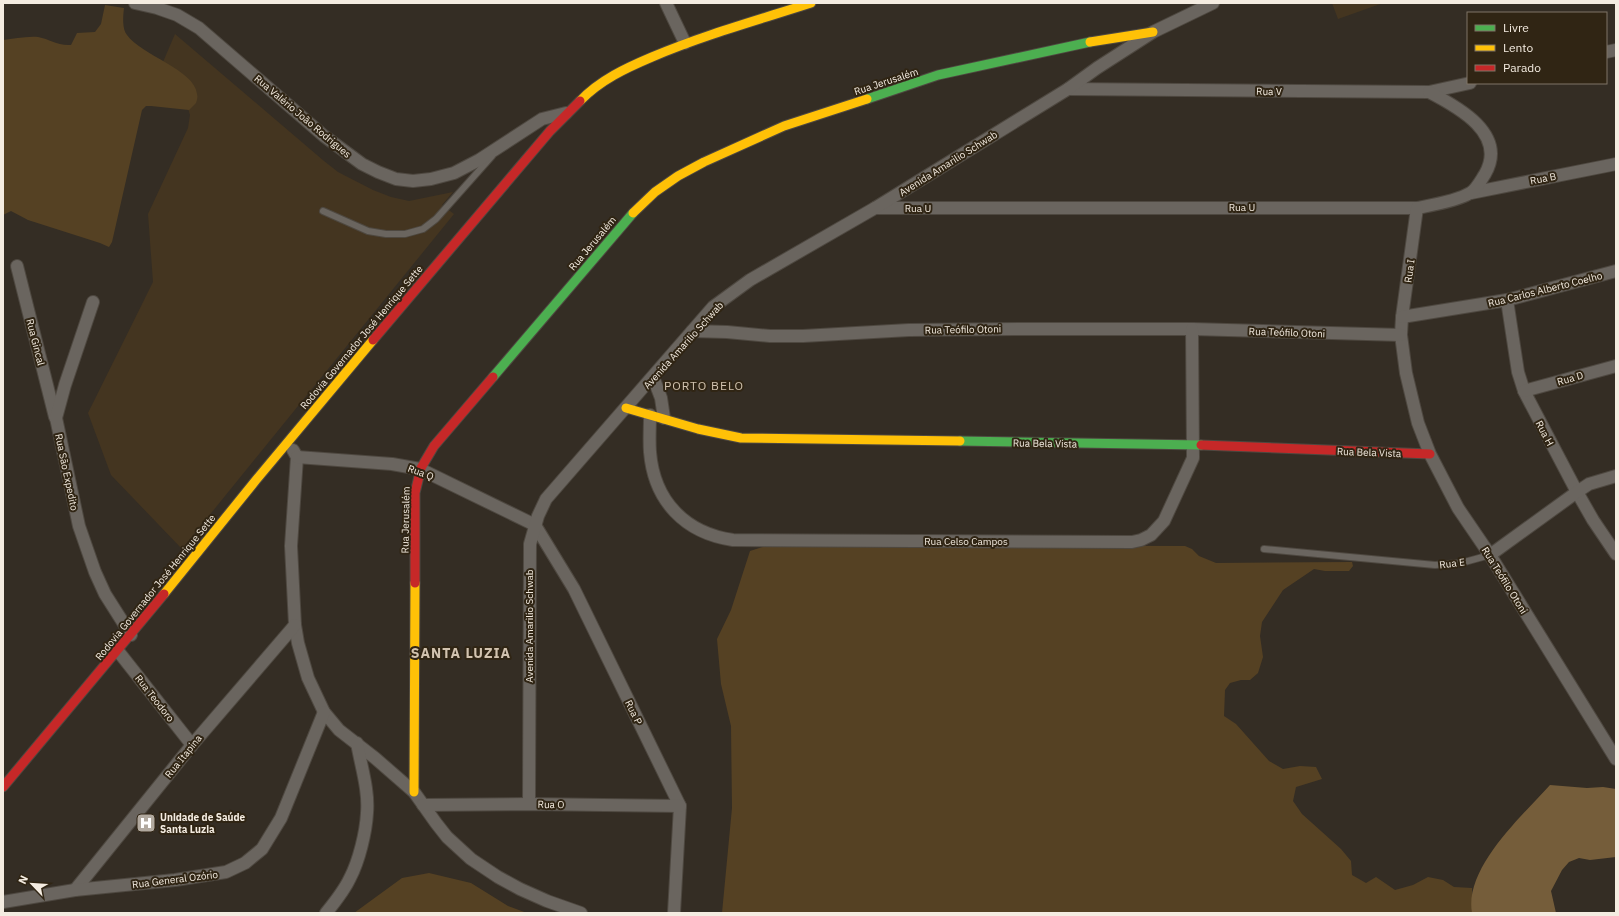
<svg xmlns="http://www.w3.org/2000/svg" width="1619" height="916" font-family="'IBM Plex Sans',sans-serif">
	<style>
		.built { fill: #443520 }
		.green { fill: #554123 }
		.forest { fill: #755d3a }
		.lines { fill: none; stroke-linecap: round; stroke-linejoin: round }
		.lane-casing { stroke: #4e4840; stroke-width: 8 }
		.street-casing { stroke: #4e4840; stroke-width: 14 }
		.fast-casing { stroke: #4e4840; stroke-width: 11 }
		.slow-casing { stroke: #4e4840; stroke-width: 11 }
		.jam-casing { stroke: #4e4840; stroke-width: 11 }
		.lane { stroke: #6a655f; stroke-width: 6 }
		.street { stroke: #6a655f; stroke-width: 12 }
		.fast { stroke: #4caf50; stroke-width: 9 }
		.slow { stroke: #ffc107; stroke-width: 9 }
		.jam { stroke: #c62828; stroke-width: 9 }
		.labels { text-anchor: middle; stroke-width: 4; stroke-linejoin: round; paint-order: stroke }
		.street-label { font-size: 10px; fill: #f4ece1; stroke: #302514 }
		.poi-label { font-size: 10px; font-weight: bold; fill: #f4ece1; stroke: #302514; text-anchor: start }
		.quarter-label { font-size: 12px; letter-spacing: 1px; fill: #d2c3af; stroke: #302514 }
		.district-label { font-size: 14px; font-weight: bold; letter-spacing: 1px; fill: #d2c3af; stroke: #302514 }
	</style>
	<rect width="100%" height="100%" fill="#342d24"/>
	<g class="built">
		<polygon points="1332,3 1383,3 1338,19"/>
		<polygon points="175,34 324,161 338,172 373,190 391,197 409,201 453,192 442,205 454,214 182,549 111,475 88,413 153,282 148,214 188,128 190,115 185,99 160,69"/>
	</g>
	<g class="green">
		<path d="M105,5L124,8C123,16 122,29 127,35C141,55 195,70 197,94C198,97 197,100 196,103L189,110L151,106H146L142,110L112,242L109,247L100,243L28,220L11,211L3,215V40C14,39 26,36 38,37C50,39 57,46 71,45L77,33L95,32L101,24Z"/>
		<polygon points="769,545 1185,546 1192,549 1199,556 1216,563 1352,562 1353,566 1349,571 1325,571 1314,569 1283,590 1262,622 1260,636 1263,657 1258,673 1250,680 1241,680 1230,683 1225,690 1224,716 1236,724 1269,761 1283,769 1300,766 1316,767 1322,779 1296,787 1293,801 1302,814 1341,849 1351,861 1352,875 1366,883 1376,877 1395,890 1413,885 1428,877 1443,880 1454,887 1472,888 1472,913 722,913 732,808 731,726 721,684 717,639 731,610 750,551"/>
		<polygon points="429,873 471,883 508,906 527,913 354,913 402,878"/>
	</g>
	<path class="forest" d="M1550,785L1587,788L1603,787L1616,789V857L1590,860L1579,858L1569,862L1562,870L1551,891L1556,913H1472C1464,868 1522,816 1550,785Z"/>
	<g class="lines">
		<defs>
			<g id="lane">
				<polyline points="323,211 368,231 386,234 405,234 423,229 436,219 492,156"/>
				<polyline points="1264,549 1435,565 1461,563 1490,555"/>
			</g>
			<g id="street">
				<polyline points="135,3 157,8 177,15 199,28 324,136 362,164 378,172 396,179 413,181 431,179 454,173 479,160 542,119 566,113"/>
				<polyline points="666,3 685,43"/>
				<polyline points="1606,52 1616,50"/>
				<polyline points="1068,89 1429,92 1470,83"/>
				<polyline points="1471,193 1616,164"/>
				<path d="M875,208H1417C1432,205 1457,201 1470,193C1476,190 1481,180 1485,174C1508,134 1458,107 1429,92"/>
				<polyline points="1417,208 1402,317 1401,335 1406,373 1418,423 1430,454 1458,508 1490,555 1616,759"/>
				<polyline points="17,266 55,417"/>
				<polyline points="1507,300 1518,372 1524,391 1577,492 1593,520 1616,554"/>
				<polyline points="93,302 65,385 56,418 79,526 95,572 105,594 131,635"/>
				<polyline points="1402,317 1507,300 1616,271"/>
				<polyline points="692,331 727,332 770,336 803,336 909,330 1016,329 1192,329 1401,335"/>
				<polyline points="653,377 661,398 664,418"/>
				<polyline points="1524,391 1616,366"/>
				<path d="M650,415C650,427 649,440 650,452C654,501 685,533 733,540L1132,542L1141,540L1151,535L1164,521L1193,458L1192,329"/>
				<polyline points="293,450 297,457 291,546 295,625 298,643 308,678 324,712 339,730 375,758 414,792 436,823 447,837 471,859 498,877 520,889 547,901 581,913"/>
				<polyline points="297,457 392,464 420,469 535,525 574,589 680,806 674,913"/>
				<polyline points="1490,555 1577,492 1589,484 1616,476"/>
				<polyline points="118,651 192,745"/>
				<polyline points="529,804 530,544 538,516 546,499 713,307 750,280 875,208 1068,89 1097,68 1153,32 1213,3"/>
				<polyline points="423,805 529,804 680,806"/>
				<polyline points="75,890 192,745 295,625"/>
				<polyline points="3,902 75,890 175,880 226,872 245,863 262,849 281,818 324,712"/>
				<path d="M326,913C335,902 344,891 350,878C359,861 366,832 367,813C369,790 361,766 357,743"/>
			</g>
			<g id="fast">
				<polyline points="867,99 938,75 1090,42"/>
				<polyline points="493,377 633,213"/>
				<polyline points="960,441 1201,445"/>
			</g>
			<g id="slow">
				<polyline points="1090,42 1153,32"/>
				<path d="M580,101C600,80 626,68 652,57C704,35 758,20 811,3"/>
				<polyline points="633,213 655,192 678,176 704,162 784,126 867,99"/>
				<polyline points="626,408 698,429 741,438 960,441"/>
				<polyline points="164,594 256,480 373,340"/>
				<polyline points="414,792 415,583"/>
			</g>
			<g id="jam">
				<polyline points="373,340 550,131 580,101"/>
				<polyline points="1201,445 1430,454"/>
				<polyline points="415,583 415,493 421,468 434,446 493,377"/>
				<polyline points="3,787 164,594"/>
			</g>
		</defs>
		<use href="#lane" class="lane-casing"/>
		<use href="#street" class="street-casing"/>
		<use href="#fast" class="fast-casing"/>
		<use href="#slow" class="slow-casing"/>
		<use href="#jam" class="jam-casing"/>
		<use href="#lane" class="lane"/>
		<use href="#street" class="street"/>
		<use href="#fast" class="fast"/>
		<use href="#slow" class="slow"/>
		<use href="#jam" class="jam"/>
	</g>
	<defs>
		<symbol id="hospital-square" viewBox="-11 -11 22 22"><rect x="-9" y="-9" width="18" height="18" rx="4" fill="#b1a99f" stroke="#302514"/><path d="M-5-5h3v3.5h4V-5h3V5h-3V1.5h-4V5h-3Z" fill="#fff"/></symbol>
	</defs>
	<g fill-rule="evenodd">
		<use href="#hospital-square" x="135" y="812" width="22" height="22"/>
	</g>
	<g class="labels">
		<g class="street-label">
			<text transform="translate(886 81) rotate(-18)" y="4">Rua Jerusalém</text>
			<text transform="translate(1269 91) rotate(1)" y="4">Rua V</text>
			<text transform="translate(303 116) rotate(40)" y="4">Rua Valério João Rodrigues</text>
			<text transform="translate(948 163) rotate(-32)" y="4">Avenida Amarilio Schwab</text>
			<text transform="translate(1543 178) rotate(-11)" y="4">Rua B</text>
			<text x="1242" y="211">Rua U</text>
			<text x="918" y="212">Rua U</text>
			<text transform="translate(592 243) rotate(-50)" y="4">Rua Jerusalém</text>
			<text transform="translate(1409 271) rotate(-82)" y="4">Rua I</text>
			<text transform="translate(1545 289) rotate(-14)" y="4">Rua Carlos Alberto Coelho</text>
			<text transform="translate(963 329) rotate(-1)" y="4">Rua Teófilo Otoni</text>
			<text transform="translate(1287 332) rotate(2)" y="4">Rua Teófilo Otoni</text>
			<text transform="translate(361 337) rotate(-50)" y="4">Rodovia Governador José Henrique Sette</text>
			<text transform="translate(36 342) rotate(76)" y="4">Rua Gincal</text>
			<text transform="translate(683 345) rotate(-48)" y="4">Avenida Amarilio Schwab</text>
			<text transform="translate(1570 378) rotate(-16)" y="4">Rua D</text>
			<text transform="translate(1545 433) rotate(62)" y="4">Rua H</text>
			<text transform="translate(1045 443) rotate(1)" y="4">Rua Bela Vista</text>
			<text transform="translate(1369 452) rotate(2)" y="4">Rua Bela Vista</text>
			<text transform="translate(67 472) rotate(78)" y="4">Rua São Expedito</text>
			<text transform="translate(421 472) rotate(20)" y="4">Rua Q</text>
			<text transform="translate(405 520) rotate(-89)" y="4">Rua Jerusalém</text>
			<text x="966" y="545">Rua Celso Campos</text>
			<text transform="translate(1452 563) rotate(-7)" y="4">Rua E</text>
			<text transform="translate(1505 580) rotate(58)" y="4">Rua Teófilo Otoni</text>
			<text transform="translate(155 587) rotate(-51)" y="4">Rodovia Governador José Henrique Sette</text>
			<text transform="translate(529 626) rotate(-90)" y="4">Avenida Amarilio Schwab</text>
			<text transform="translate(155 698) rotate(52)" y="4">Rua Teodoro</text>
			<text transform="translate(634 712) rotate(64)" y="4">Rua P</text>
			<text transform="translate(183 756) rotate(-51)" y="4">Rua Itapina</text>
			<text transform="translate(551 804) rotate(1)" y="4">Rua O</text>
			<text transform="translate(175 879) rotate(-7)" y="4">Rua General Ozório</text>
		</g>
		<g class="poi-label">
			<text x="160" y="821">Unidade de Saúde<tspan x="160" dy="12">Santa Luzia</tspan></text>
		</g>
		<g class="quarter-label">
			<text x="704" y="390">PORTO BELO</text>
		</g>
		<g class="district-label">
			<text x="461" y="658">SANTA LUZIA</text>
		</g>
	</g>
	<rect width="1619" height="916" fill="none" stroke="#f4ece1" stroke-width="8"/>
	<rect x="1467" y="12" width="140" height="72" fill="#302514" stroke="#7e7566"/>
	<rect x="1475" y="25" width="20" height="6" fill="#4caf50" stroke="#7e7566"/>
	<text x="1503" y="32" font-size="12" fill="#f4ece1">Livre</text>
	<rect x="1475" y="45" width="20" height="6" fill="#ffc107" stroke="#7e7566"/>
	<text x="1503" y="52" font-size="12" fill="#f4ece1">Lento</text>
	<rect x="1475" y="65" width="20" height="6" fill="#c62828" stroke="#7e7566"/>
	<text x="1503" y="72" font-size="12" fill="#f4ece1">Parado</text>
	<g transform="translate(32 884) rotate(295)" stroke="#302514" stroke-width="3" paint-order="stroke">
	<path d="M0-3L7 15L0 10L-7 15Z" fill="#f4ece1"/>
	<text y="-6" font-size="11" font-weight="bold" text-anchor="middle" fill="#f4ece1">N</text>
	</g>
</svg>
